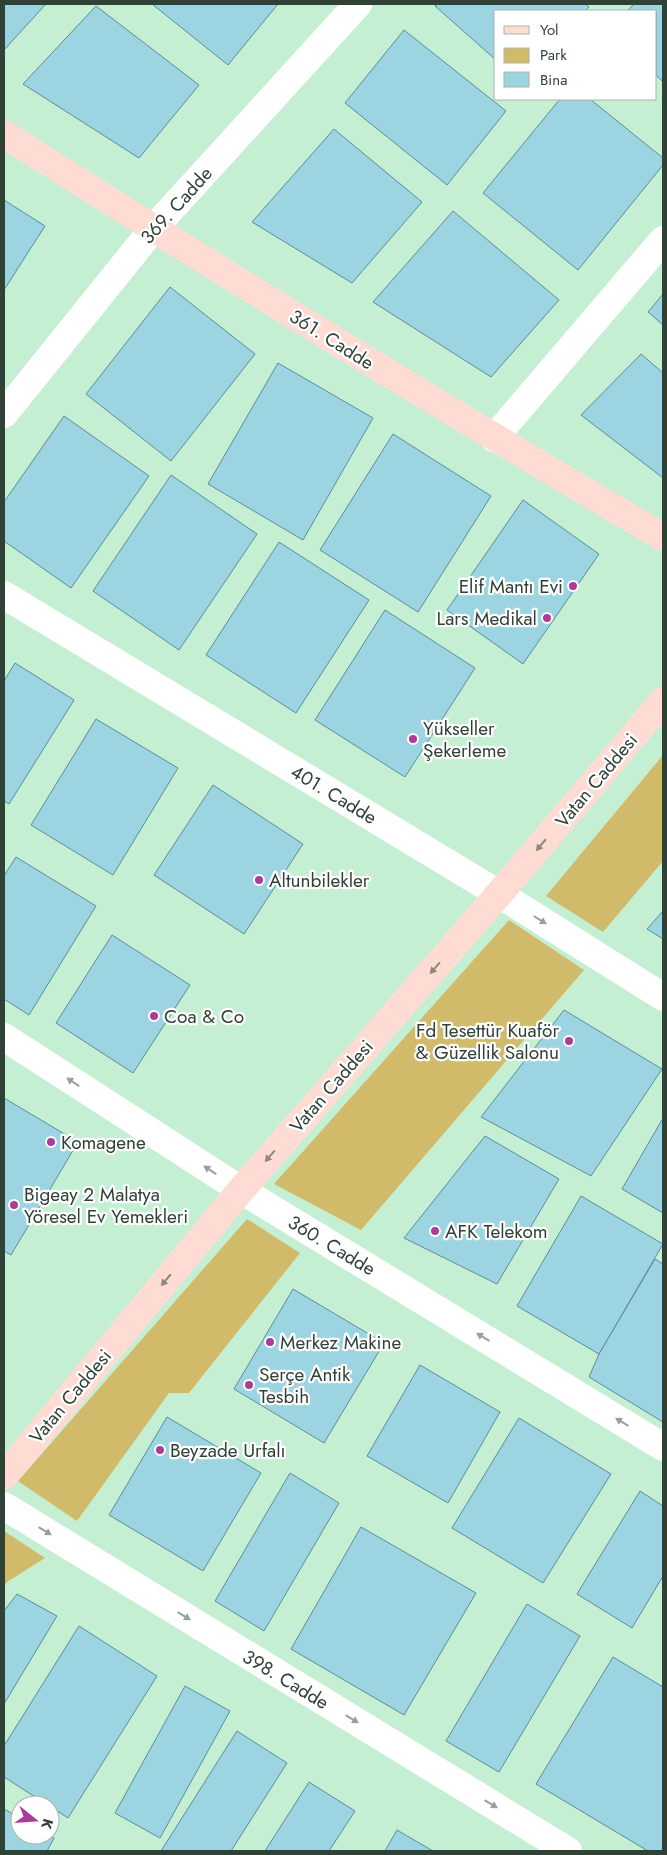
<svg xmlns="http://www.w3.org/2000/svg" width="667" height="1855" font-family="Jost,sans-serif">
	<style>
		.green { fill: #d1bb6b }
		.building { fill: #9cd4e1; stroke: #598e9b }
		.lines { fill: none; stroke-linecap: round; stroke-linejoin: round }
		.street { stroke: #fff; stroke-width: 28 }
		.secondary { stroke: #fedcd4; stroke-width: 28 }
		.oneway { fill: #8d877d }
		.oneway2 { fill: #98a09a }
		.poi-dot { fill: #ab3c9a; stroke: #fff; stroke-width: 2 }
		.labels { text-anchor: middle; stroke-width: 4.5; stroke-linejoin: round; paint-order: stroke }
		.street-label { font-size: 19px; fill: #304135; stroke: #fff }
		.poi-label { font-size: 19px; fill: #304135; stroke: #fff; text-anchor: start }
	</style>
	<rect width="100%" height="100%" fill="#c5efd2"/>
	<g class="green">
		<polygon points="663,755 663,861 603,932 546,896"/>
		<polygon points="509,920 584,970 361,1230 274,1184"/>
		<polygon points="247,1219 300,1253 189,1393 169,1393 77,1521 18,1481"/>
		<polygon points="4,1531 45,1558 7,1582 4,1586"/>
	</g>
	<g class="building">
		<polygon points="4,4 46,4 4,50"/>
		<polygon points="152,4 278,4 228,65"/>
		<polygon points="438,4 585,4 589,7 585,11 496,11 496,60 435,6"/>
		<polygon points="634,4 663,4 663,82 656,75 656,11 627,11"/>
		<polygon points="96,6 199,85 139,158 23,84"/>
		<polygon points="404,30 506,111 447,185 345,103"/>
		<polygon points="560,99 590,99 663,158 663,165 578,270 483,193"/>
		<polygon points="334,129 422,202 352,283 252,222"/>
		<polygon points="4,200 45,226 4,290"/>
		<polygon points="453,211 559,300 491,377 373,302"/>
		<polygon points="170,287 255,354 171,461 86,394"/>
		<polygon points="663,294 663,325 648,312"/>
		<polygon points="641,354 663,373 663,478 581,415"/>
		<polygon points="278,363 373,418 303,540 208,484"/>
		<polygon points="64,416 149,476 71,588 4,541 4,502"/>
		<polygon points="393,434 491,496 418,612 320,550"/>
		<polygon points="171,475 257,534 179,650 93,591"/>
		<polygon points="523,500 599,554 523,664 447,610"/>
		<polygon points="279,542 369,600 296,713 206,655"/>
		<polygon points="385,610 475,668 405,777 315,720"/>
		<polygon points="15,663 74,700 9,804 4,801 4,681"/>
		<polygon points="96,719 178,768 113,875 31,825"/>
		<polygon points="213,785 303,844 244,934 154,875"/>
		<polygon points="16,857 96,906 29,1015 4,999 4,876"/>
		<polygon points="663,911 663,939 647,929"/>
		<polygon points="112,935 190,985 133,1073 56,1023"/>
		<polygon points="564,1010 662,1069 591,1176 481,1117"/>
		<polygon points="4,1098 78,1142 11,1255 4,1251"/>
		<polygon points="663,1118 663,1213 622,1189"/>
		<polygon points="485,1136 559,1179 497,1284 404,1238"/>
		<polygon points="581,1196 663,1244 599,1354 517,1306"/>
		<polygon points="655,1259 663,1264 663,1422 589,1377 599,1354"/>
		<polygon points="293,1289 384,1343 324,1443 234,1389"/>
		<polygon points="420,1365 500,1412 448,1503 367,1456"/>
		<polygon points="167,1417 261,1473 203,1571 109,1515"/>
		<polygon points="519,1418 611,1474 543,1583 452,1528"/>
		<polygon points="290,1473 339,1503 264,1631 215,1601"/>
		<polygon points="640,1491 663,1506 663,1576 632,1628 577,1594"/>
		<polygon points="361,1527 476,1593 404,1715 291,1649"/>
		<polygon points="17,1594 57,1616 4,1704 4,1611"/>
		<polygon points="527,1604 580,1636 499,1772 446,1741"/>
		<polygon points="79,1626 157,1676 68,1818 4,1777 4,1746"/>
		<polygon points="613,1657 663,1687 663,1851 648,1851 536,1784"/>
		<polygon points="185,1686 230,1711 160,1838 115,1813"/>
		<polygon points="237,1731 287,1763 231,1851 161,1851"/>
		<polygon points="309,1782 355,1811 329,1851 265,1851"/>
		<polygon points="4,1809 20,1818 20,1835 49,1835 54,1838 47,1851 4,1851"/>
		<polygon points="397,1830 433,1851 385,1851"/>
	</g>
	<g class="lines">
		<g class="street">
			<polyline points="4,414 153,229 358,4"/>
			<polyline points="494,438 663,240"/>
			<polyline points="4,595 499,894 663,997"/>
			<polyline points="4,1037 241,1190 663,1447"/>
			<polyline points="4,1506 568,1851"/>
		</g>
		<g class="secondary">
			<path d="M4,134C221,272 441,407 663,537"/>
			<polyline points="4,1476 241,1190 499,894 663,701"/>
		</g>
	</g>
	<defs><path id="oneway-solid" d="M-6-.8H1V-3.2L6.5 0L1 3.2V.8H-6Z" transform="scale(1.25)"/></defs>
	<g class="oneway">
		<use href="#oneway-solid" transform="translate(541 845) rotate(130)"/>
		<use href="#oneway-solid" transform="translate(435 968) rotate(131)"/>
		<use href="#oneway-solid" transform="translate(270 1156) rotate(131)"/>
		<use href="#oneway-solid" transform="translate(166 1280) rotate(130)"/>
	</g>
	<g class="oneway2">
		<use href="#oneway-solid" transform="translate(540 920) rotate(32)"/>
		<use href="#oneway-solid" transform="translate(73 1082) rotate(-147)"/>
		<use href="#oneway-solid" transform="translate(210 1170) rotate(-147)"/>
		<use href="#oneway-solid" transform="translate(483 1337) rotate(-149)"/>
		<use href="#oneway-solid" transform="translate(622 1422) rotate(-149)"/>
		<use href="#oneway-solid" transform="translate(45 1531) rotate(31)"/>
		<use href="#oneway-solid" transform="translate(184 1616) rotate(31)"/>
		<use href="#oneway-solid" transform="translate(352 1719) rotate(31)"/>
		<use href="#oneway-solid" transform="translate(491 1804) rotate(31)"/>
	</g>
	<g class="poi-dot">
		<circle cx="573" cy="586" r="5"/>
		<circle cx="547" cy="618" r="5"/>
		<circle cx="413" cy="739" r="5"/>
		<circle cx="259" cy="880" r="5"/>
		<circle cx="154" cy="1016" r="5"/>
		<circle cx="569" cy="1041" r="5"/>
		<circle cx="51" cy="1142" r="5"/>
		<circle cx="14" cy="1205" r="5"/>
		<circle cx="435" cy="1231" r="5"/>
		<circle cx="270" cy="1342" r="5"/>
		<circle cx="249" cy="1385" r="5"/>
		<circle cx="160" cy="1450" r="5"/>
	</g>
	<g class="labels">
		<g class="street-label">
			<text transform="translate(176 205) rotate(-48)" y="7">369. Cadde</text>
			<text transform="translate(332 339) rotate(32)" y="7">361. Cadde</text>
			<text transform="translate(596 780) rotate(-50)" y="7">Vatan Caddesi</text>
			<text transform="translate(334 794) rotate(31)" y="7">401. Cadde</text>
			<text transform="translate(331 1086) rotate(-49)" y="7">Vatan Caddesi</text>
			<text transform="translate(332 1245) rotate(31)" y="7">360. Cadde</text>
			<text transform="translate(70 1396) rotate(-50)" y="7">Vatan Caddesi</text>
			<text transform="translate(286 1679) rotate(31)" y="7">398. Cadde</text>
		</g>
		<g class="poi-label">
			<text x="563" y="593" text-anchor="end">Elif Mantı Evi</text>
			<text x="537" y="625" text-anchor="end">Lars Medikal</text>
			<text x="423" y="735">Yükseller<tspan x="423" dy="22">Şekerleme</tspan></text>
			<text x="269" y="887">Altunbilekler</text>
			<text x="164" y="1023">Coa &amp; Co</text>
			<text x="559" y="1037" text-anchor="end">Fd Tesettür Kuaför<tspan x="559" dy="22">&amp; Güzellik Salonu</tspan></text>
			<text x="61" y="1149">Komagene</text>
			<text x="24" y="1201">Bigeay 2 Malatya<tspan x="24" dy="22">Yöresel Ev Yemekleri</tspan></text>
			<text x="445" y="1238">AFK Telekom</text>
			<text x="280" y="1349">Merkez Makine</text>
			<text x="259" y="1381">Serçe Antik<tspan x="259" dy="22">Tesbih</tspan></text>
			<text x="170" y="1457">Beyzade Urfalı</text>
		</g>
	</g>
	<rect width="667" height="1855" fill="none" stroke="#304135" stroke-width="10"/>
	<rect x="494" y="10" width="162" height="90" fill="#ffffff" stroke="#acb3ae"/>
	<rect x="504" y="26" width="25" height="8" fill="#fedcd4" stroke="#acb3ae"/>
	<text x="540" y="35" font-size="15" fill="#304135">Yol</text>
	<rect x="504" y="48" width="25" height="15" fill="#d1bb6b" stroke="#acb3ae"/>
	<text x="540" y="60" font-size="15" fill="#304135">Park</text>
	<rect x="504" y="72" width="25" height="15" fill="#9cd4e1" stroke="#acb3ae"/>
	<text x="540" y="85" font-size="15" fill="#304135">Bina</text>
	<g transform="translate(35 1820) rotate(107)"><circle r="24" fill="#ffffff" stroke="#acb3ae"/>
	<path d="M0-4L9 19L0 12L-9 19Z" fill="#ab3c9a"/>
	<text y="-8" font-size="14" font-weight="bold" text-anchor="middle" fill="#304135">K</text>
	</g>
</svg>
